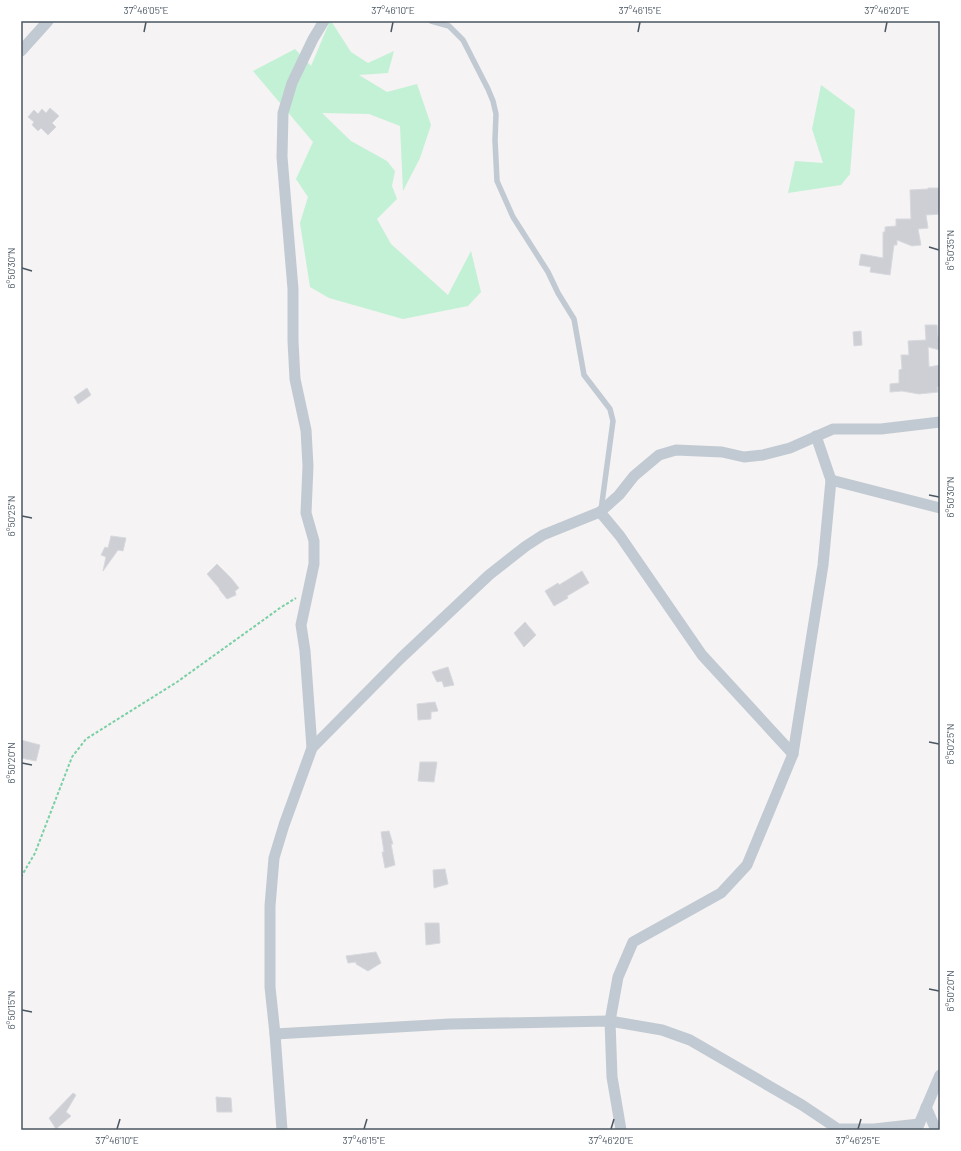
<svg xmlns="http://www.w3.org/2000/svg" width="961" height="1151" font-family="Barlow,sans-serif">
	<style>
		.green { fill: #c3f1d5 }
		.building { fill: #cdcfd5; stroke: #d7d9de }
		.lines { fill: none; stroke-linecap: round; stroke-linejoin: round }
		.path { stroke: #7ad0a6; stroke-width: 2; stroke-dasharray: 3 2; stroke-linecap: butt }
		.service { stroke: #c1cad2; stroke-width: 5.5 }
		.minor { stroke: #c1cad2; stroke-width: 11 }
		.ticks { fill: none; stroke: #4a5661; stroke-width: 1.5 }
		.neatline { fill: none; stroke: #4a5661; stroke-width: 1.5 }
		.ticks-label { font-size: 10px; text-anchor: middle; fill: #4a5661 }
	</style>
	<rect width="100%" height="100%" fill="#f5f3f3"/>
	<g class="green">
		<polygon points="330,21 331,21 351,52 368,63 394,51 388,73 359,75 387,92 417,84 431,125 420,158 403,191 400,126 369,114 322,113 351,141 387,161 395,171 392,186 397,199 377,219 391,244 448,295 471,251 481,292 468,306 403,319 329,298 310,287 300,223 308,197 296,179 313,142 253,71 295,49 311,66"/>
		<polygon points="821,85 855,110 850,174 841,185 788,193 795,161 823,163 812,129"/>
	</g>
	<g class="building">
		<polygon points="50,108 59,116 52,123 56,127 48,135 41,128 38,131 32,125 34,122 28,117 34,110 38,114 42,109 46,113"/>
		<polygon points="928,188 940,188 940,214 926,215 928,228 918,229 921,245 912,246 897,240 897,245 894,245 890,275 870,272 871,267 859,265 861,254 883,258 883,232 885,232 885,227 896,226 896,219 911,219 910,190 928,189"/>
		<polygon points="925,325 937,325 938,337 940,337 940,350 928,347 929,367 940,365 940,387 937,387 938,392 919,394 902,391 890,392 890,384 899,383 899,370 902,369 901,355 909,355 908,341 926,340"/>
		<polygon points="861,331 862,345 854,346 853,332"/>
		<polygon points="87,388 91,395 78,404 74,397"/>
		<polygon points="111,536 126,538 123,551 118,550 103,571 106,557 101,555 105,547 108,548"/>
		<polygon points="217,564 231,578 239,588 235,591 236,595 227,599 219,589 220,589 207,574"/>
		<polygon points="582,571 589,583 567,596 568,598 554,606 545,591 558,583 559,585"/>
		<polygon points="525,622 536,635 524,647 514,633"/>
		<polygon points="448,667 454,685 444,687 442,681 437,682 432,672"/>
		<polygon points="435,702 438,711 431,712 431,719 418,720 417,704"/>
		<polygon points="21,740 40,745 36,761 21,758"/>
		<polygon points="420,762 437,762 434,782 418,781"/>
		<polygon points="389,831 393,844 391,844 395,865 385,868 382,852 384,852 381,832"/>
		<polygon points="445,869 448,884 434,888 433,870"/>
		<polygon points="425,923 439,923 440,943 426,945"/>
		<polygon points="376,952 381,963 368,971 356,964 356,962 348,963 346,956"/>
		<polygon points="73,1093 76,1095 66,1112 71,1116 56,1129 49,1118"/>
		<polygon points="216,1097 231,1098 232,1112 217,1112"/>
	</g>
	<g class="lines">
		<polyline class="path" points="21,877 35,853 72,757 86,739 177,682 280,608 296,598"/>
		<polyline class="service" points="431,21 449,26 463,40 488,89 493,101 496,114 495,140 497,181 513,217 548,272 558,293 574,319 584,375 610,409 613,421 601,510"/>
		<g class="minor">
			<polyline points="21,51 48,21"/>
			<polyline points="831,480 940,508"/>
			<polyline points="600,512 620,536 702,655 793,754"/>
			<polyline points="312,748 305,651 301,625 314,564 314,541 306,513 308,466 306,430 295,379 293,341 293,289 282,157 283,113 292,83 313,39 324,21"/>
			<polyline points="275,1034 450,1024 610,1021 662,1030 690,1040 802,1105 838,1129 874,1129 919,1124"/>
			<polyline points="926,1107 936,1130"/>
			<polyline points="917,1129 940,1075"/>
			<polyline points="282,1130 275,1034 270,987 270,906 274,858 284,825 312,748 401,658 489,575 526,546 543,535 600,512 619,495 634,476 659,455 676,450 722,452 744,457 763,455 790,448 833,429 881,429 940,422"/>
			<polyline points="621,1130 612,1077 610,1021 618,977 633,942 721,893 747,865 793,754 823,565 831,480 816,436"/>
		</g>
	</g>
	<path class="ticks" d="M144,32L146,22M391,32L393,22M638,32L640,22M885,32L887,22M929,247L939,250M22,268L32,271M929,495L939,497M22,516L32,518M929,742L939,744M22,763L32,765M929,989L939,991M22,1010L32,1012M117,1129L120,1119M364,1129L367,1119M611,1129L614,1119M858,1129L861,1119"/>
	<rect width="961" height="1151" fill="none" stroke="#ffffff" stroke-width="44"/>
	<rect x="22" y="22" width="917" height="1107" class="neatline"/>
	<g class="ticks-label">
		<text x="146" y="14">37°46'05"E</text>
		<text x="393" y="14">37°46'10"E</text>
		<text x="640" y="14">37°46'15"E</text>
		<text x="887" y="14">37°46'20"E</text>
		<text transform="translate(950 250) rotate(-90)" y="4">6°50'35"N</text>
		<text transform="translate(11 268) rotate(-90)" y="4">6°50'30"N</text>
		<text transform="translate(950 497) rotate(-90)" y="4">6°50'30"N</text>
		<text transform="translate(11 516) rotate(-90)" y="4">6°50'25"N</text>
		<text transform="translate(950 744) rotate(-90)" y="4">6°50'25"N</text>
		<text transform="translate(11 763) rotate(-90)" y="4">6°50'20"N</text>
		<text transform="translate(950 991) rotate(-90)" y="4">6°50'20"N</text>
		<text transform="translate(11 1010) rotate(-90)" y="4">6°50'15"N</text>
		<text x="117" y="1144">37°46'10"E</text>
		<text x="364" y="1144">37°46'15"E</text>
		<text x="611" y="1144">37°46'20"E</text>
		<text x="858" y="1144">37°46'25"E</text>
	</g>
</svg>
